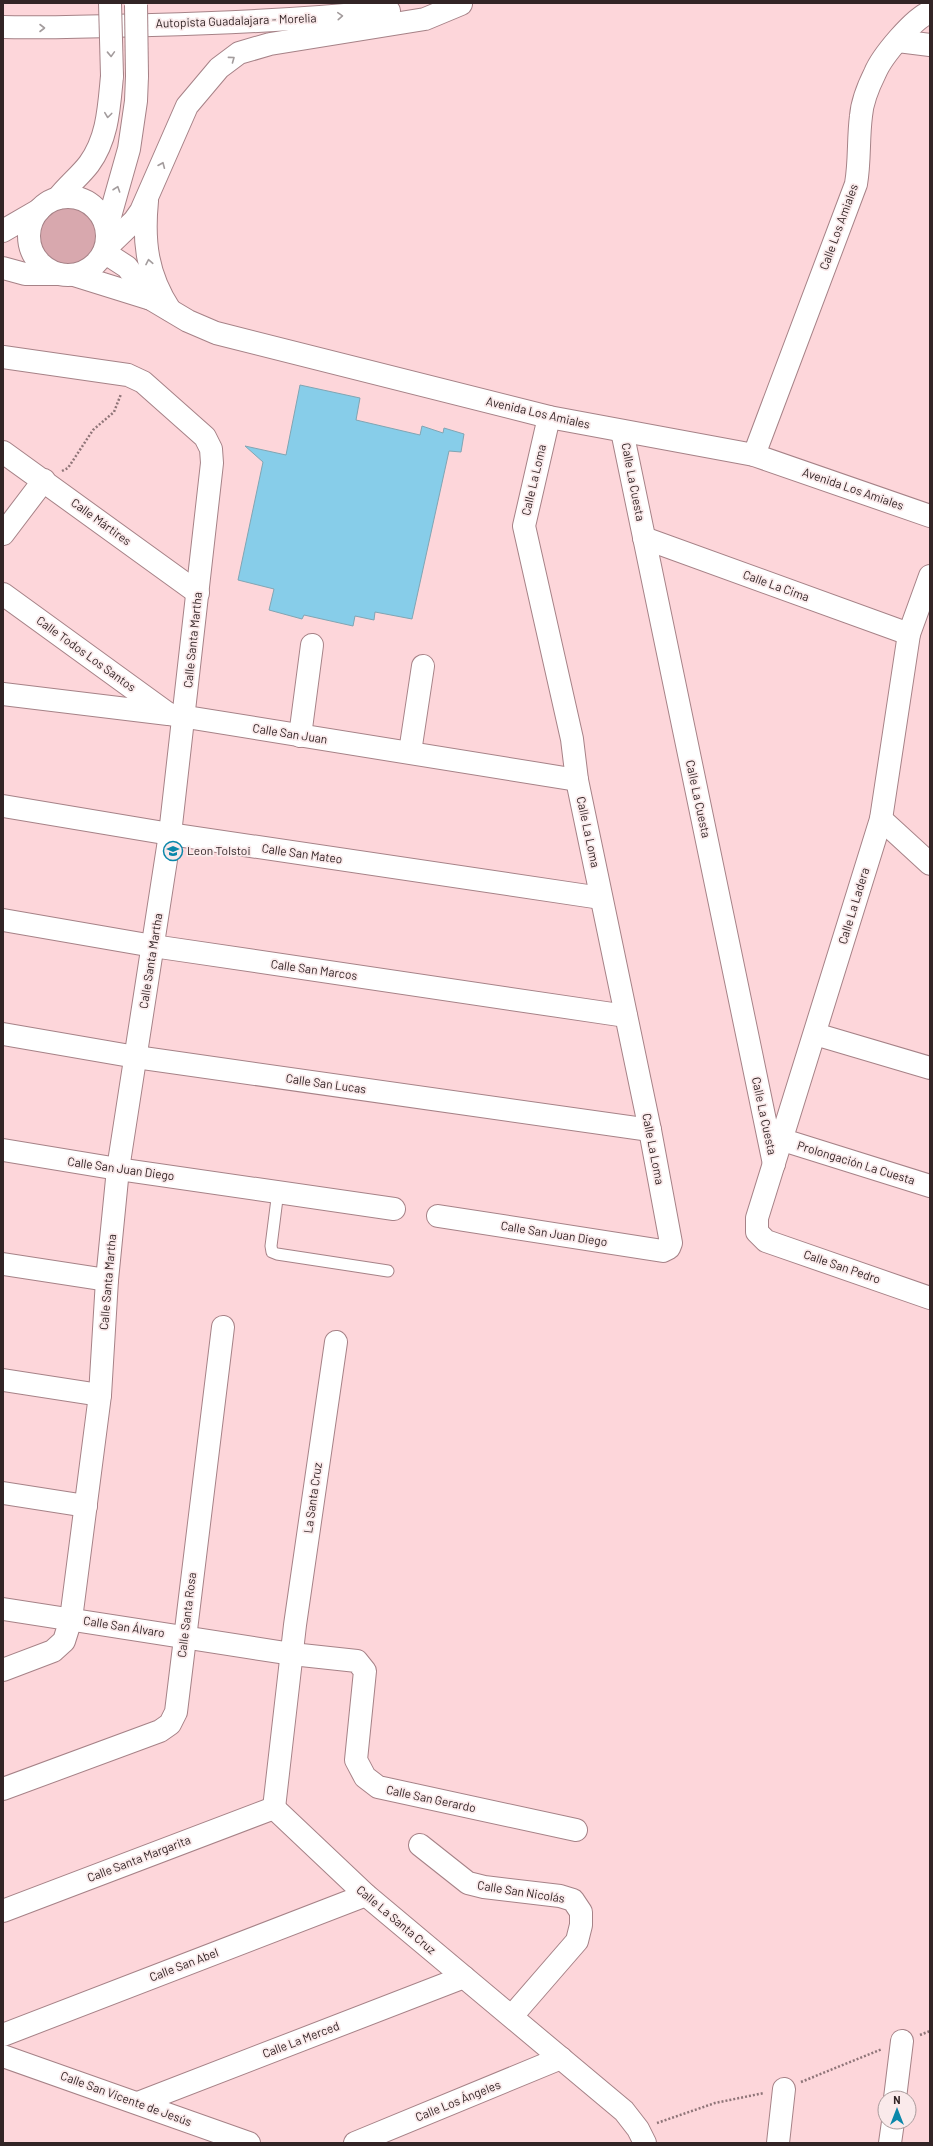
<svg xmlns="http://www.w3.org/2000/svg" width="933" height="2146" font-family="Barlow,sans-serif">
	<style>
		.green { fill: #d8a8ae }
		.building { fill: #87cde9; stroke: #81a5b3 }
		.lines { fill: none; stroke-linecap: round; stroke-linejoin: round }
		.service-casing { stroke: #a68287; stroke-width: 13 }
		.minor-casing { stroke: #a68287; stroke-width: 24 }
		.tertiary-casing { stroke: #a68287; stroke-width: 24 }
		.motorway-casing { stroke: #a68287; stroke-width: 24 }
		.path { stroke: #8f7578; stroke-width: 2.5; stroke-dasharray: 2 2; stroke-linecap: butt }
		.service { stroke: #fff; stroke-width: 11 }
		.minor { stroke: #fff; stroke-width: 22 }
		.tertiary { stroke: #fff; stroke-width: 22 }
		.motorway { stroke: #fff; stroke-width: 22 }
		.tertiary-bridge-casing { stroke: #a68287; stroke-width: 24; stroke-linecap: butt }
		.tertiary-bridge { stroke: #fff; stroke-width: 22 }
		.oneway { stroke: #a39c9d }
		.labels { text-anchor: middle; stroke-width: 3.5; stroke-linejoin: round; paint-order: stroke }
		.street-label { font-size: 12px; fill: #322425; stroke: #faeaeb }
		.poi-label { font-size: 12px; fill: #322425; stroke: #faeaeb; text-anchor: start }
	</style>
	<rect width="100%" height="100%" fill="#fdd6da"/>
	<circle class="green" cx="67" cy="236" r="30"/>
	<polygon class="building" points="300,385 360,398 356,420 420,435 422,426 443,433 444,428 464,434 461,452 449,451 412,619 375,612 374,620 355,616 353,626 304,615 302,619 269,610 274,589 238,580 263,462 245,446 286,455"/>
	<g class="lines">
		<defs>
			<polyline id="service" points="278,1191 271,1246 272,1252 277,1254 388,1271"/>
			<g id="minor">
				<polyline points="898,41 930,45"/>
				<polyline points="104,252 127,267 151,299"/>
				<polyline points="74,275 151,299 188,321 216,333 549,417 754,455 930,516"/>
				<polyline points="3,357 128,375 143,382 205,437 211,449 212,463 170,834 118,1169 107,1280 100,1395 71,1619 64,1641 53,1651 3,1670"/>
				<polyline points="622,431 774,1164"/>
				<polyline points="3,452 198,593"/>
				<path d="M754,455L856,184C860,161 858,139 861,116C862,103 869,85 875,73C882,56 914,18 930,12"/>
				<polyline points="3,534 44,480"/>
				<polyline points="644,538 909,634"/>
				<polyline points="930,576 909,634 881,819 757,1218 757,1232 766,1241 930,1298"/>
				<polyline points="3,594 167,713"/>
				<polyline points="3,694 168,714 577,780"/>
				<polyline points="300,736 312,645"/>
				<polyline points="410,752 423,666"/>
				<polyline points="3,806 170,834 601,898"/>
				<polyline points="881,819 930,864"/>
				<polyline points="3,920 153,946 626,1016"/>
				<polyline points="3,1034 136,1057 650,1130"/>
				<polyline points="815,1034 930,1068"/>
				<polyline points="783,1140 930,1186"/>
				<polyline points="3,1150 118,1169 394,1209"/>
				<polyline points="438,1216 663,1251 669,1248 671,1243 650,1130 577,780 572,739 524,526 549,417"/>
				<polyline points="3,1264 107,1280"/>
				<polyline points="3,1380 100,1395"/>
				<polyline points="3,1493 86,1506"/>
				<polyline points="3,1609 292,1654 357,1661 365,1671 356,1760 365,1777 378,1787 576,1830"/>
				<polyline points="3,1789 160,1731 170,1724 176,1712 223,1327"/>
				<polyline points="274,1808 366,1895 624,2111 638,2129 645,2143"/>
				<polyline points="274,1808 295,1625 336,1342"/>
				<polyline points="420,1845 468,1883 484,1887 560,1896 573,1900 581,1912 581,1925 577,1941 512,2016"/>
				<polyline points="3,1911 274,1808"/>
				<polyline points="3,2035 366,1895"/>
				<polyline points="3,2056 249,2143"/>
				<polyline points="895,2098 902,2041"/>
				<polyline points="138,2103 464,1977"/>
				<polyline points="355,2143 561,2058"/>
				<polyline points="778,2143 784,2089"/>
				<polyline points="890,2143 893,2122"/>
			</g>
			<g id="tertiary">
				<circle cx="68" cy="236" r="39"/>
				<path d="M58,198C67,186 80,176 89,164C108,138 109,107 112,76"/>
				<polyline points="107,227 129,149 136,101 137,76"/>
				<polyline points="3,231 39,210"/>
				<polyline points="3,268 25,274 59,274"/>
			</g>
			<g id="motorway">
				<path d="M3,27C53,28 102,26 152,25C231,23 310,19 389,11"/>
				<path d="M147,201C143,242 147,275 170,310"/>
				<polyline points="106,248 134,221 141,211 187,106 219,68 239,53 270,44 425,19 461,4"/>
			</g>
		</defs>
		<use href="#service" class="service-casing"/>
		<use href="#minor" class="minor-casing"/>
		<use href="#tertiary" class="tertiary-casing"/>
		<use href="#motorway" class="motorway-casing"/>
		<g class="path">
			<polyline points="62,471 68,468 93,430 114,412 121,394"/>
			<polyline points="920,2035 930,2031"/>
			<polyline points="801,2082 882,2049"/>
			<polyline points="657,2123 715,2103 764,2093"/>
		</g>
		<use href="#service" class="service"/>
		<use href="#minor" class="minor"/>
		<use href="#tertiary" class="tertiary"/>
		<use href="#motorway" class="motorway"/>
		<defs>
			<g id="tertiary-bridge">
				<polyline points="110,3 112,76"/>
				<polyline points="136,5 137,76"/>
			</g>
		</defs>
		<use href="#tertiary-bridge" class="tertiary-bridge-casing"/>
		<use href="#tertiary-bridge" class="tertiary-bridge"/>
	</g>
	<defs><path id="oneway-chevron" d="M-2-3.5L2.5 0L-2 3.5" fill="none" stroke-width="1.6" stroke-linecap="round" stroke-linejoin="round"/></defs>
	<g class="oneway">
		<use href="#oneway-chevron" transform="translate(340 16) rotate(-4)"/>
		<use href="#oneway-chevron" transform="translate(42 28)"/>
		<use href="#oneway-chevron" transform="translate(111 54) rotate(88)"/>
		<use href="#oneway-chevron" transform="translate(232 59) rotate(-36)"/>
		<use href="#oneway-chevron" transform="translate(108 115) rotate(97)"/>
		<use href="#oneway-chevron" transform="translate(162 165) rotate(-67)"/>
		<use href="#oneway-chevron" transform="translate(117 189) rotate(-71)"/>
		<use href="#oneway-chevron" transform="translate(149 262) rotate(-101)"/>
	</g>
	<defs>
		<symbol id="school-ring" viewBox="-11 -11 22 22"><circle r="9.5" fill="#faeaeb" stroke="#0b87aa" stroke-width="1.5"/><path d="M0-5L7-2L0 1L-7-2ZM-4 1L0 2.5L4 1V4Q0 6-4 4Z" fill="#0b87aa"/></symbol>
	</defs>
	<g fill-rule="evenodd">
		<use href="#school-ring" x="162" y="840" width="22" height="22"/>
	</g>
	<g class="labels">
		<g class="street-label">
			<text transform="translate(236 21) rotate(-2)" y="4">Autopista Guadalajara - Morelia</text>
			<text transform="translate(839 227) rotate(-70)" y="4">Calle Los Amiales</text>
			<text transform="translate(538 413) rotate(13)" y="4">Avenida Los Amiales</text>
			<text transform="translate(534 480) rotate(-77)" y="4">Calle La Loma</text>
			<text transform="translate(633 482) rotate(79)" y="4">Calle La Cuesta</text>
			<text transform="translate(853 489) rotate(19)" y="4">Avenida Los Amiales</text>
			<text transform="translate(101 522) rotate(36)" y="4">Calle Mártires</text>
			<text transform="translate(776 586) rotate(20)" y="4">Calle La Cima</text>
			<text transform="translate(193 640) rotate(-84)" y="4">Calle Santa Martha</text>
			<text transform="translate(86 654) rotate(36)" y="4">Calle Todos Los Santos</text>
			<text transform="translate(290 734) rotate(9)" y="4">Calle San Juan</text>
			<text transform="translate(698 799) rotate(78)" y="4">Calle La Cuesta</text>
			<text transform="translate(588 832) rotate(78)" y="4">Calle La Loma</text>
			<text transform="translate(302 854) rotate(8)" y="4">Calle San Mateo</text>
			<text transform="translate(854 906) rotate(-73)" y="4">Calle La Ladera</text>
			<text transform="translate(151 961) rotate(-81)" y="4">Calle Santa Martha</text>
			<text transform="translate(314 970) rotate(8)" y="4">Calle San Marcos</text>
			<text transform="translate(326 1084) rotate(8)" y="4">Calle San Lucas</text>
			<text transform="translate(764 1116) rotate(78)" y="4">Calle La Cuesta</text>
			<text transform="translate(653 1149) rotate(79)" y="4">Calle La Loma</text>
			<text transform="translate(856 1163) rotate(17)" y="4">Prolongación La Cuesta</text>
			<text transform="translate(121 1169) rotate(8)" y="4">Calle San Juan Diego</text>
			<text transform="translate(554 1234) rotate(9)" y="4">Calle San Juan Diego</text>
			<text transform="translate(842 1267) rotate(19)" y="4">Calle San Pedro</text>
			<text transform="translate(108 1282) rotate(-85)" y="4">Calle Santa Martha</text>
			<text transform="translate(313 1498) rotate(-82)" y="4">La Santa Cruz</text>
			<text transform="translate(187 1615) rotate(-83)" y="4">Calle Santa Rosa</text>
			<text transform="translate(124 1627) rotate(9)" y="4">Calle San Álvaro</text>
			<text transform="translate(431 1799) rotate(12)" y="4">Calle San Gerardo</text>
			<text transform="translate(139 1859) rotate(-21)" y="4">Calle Santa Margarita</text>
			<text transform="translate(521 1892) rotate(9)" y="4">Calle San Nicolás</text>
			<text transform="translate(396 1920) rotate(40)" y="4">Calle La Santa Cruz</text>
			<text transform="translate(184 1965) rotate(-21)" y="4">Calle San Abel</text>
			<text transform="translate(301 2040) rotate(-21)" y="4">Calle La Merced</text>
			<text transform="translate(126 2099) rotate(20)" y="4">Calle San Vicente de Jesús</text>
			<text transform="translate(458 2101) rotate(-22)" y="4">Calle Los Ángeles</text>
		</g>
		<g class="poi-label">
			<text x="187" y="855">Leon Tolstoi</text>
		</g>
	</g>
	<rect width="933" height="2146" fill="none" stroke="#322425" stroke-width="8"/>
	<g transform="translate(897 2110)"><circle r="19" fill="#faeaeb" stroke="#aa9b9c"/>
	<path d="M0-3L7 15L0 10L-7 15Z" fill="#0b87aa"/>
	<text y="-6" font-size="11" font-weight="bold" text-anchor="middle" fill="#322425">N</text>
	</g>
</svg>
